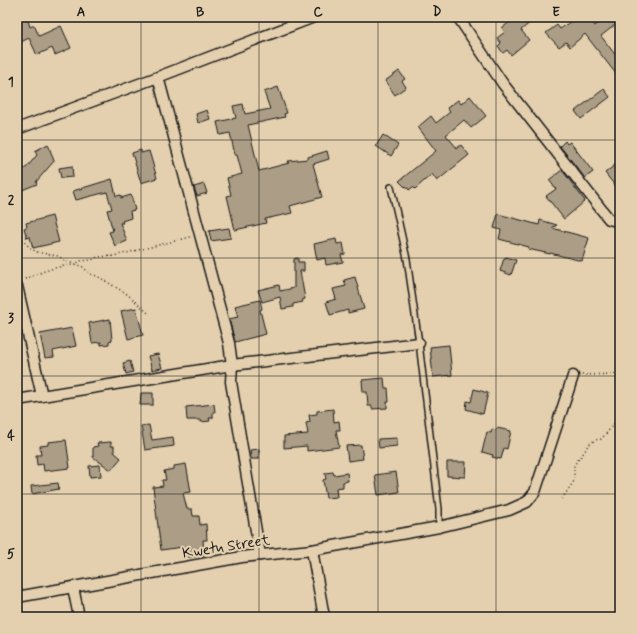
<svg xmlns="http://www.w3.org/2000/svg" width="637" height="634" font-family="Mynerve,sans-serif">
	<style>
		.building { fill: #ac9e86; stroke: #1c1c1c }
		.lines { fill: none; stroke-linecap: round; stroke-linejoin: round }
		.service-casing { stroke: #1c1c1c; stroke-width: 8 }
		.minor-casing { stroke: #1c1c1c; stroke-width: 13 }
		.path { stroke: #1c1c1c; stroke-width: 1.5; stroke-dasharray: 1 3; stroke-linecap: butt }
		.service { stroke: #e4d0ae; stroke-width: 5 }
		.minor { stroke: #e4d0ae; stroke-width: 10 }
		.grid { fill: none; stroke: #1c1c1c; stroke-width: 1; stroke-opacity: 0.55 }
		.labels { text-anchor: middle; stroke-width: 4; stroke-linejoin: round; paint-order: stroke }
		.street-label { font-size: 15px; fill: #1c1c1c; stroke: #e4d0ae }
		.neatline { fill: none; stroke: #1c1c1c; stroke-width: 1.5 }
		.grid-label { font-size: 13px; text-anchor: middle; font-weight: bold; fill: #1c1c1c }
	</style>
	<rect width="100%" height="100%" fill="#e4d0ae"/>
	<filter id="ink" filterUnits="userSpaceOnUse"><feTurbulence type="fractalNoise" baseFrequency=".025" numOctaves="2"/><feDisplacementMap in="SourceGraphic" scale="8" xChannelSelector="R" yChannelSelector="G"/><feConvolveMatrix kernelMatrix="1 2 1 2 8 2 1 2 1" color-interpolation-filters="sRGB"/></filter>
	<g filter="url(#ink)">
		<g class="building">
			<polygon points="17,17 27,17 30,27 34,25 39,36 61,26 71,48 55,55 52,48 37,55 29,38 17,44"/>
			<polygon points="516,17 537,17 521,30 529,40 511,55 507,50 503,53 498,46 501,43 497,38 505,32 502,28"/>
			<polygon points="577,17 588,17 595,26 606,17 620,17 620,21 601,36 620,61 620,79 585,34 570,47 566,42 559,47 546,33 557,25 560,29"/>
			<polygon points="399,71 405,79 402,81 406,87 395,95 385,81"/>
			<polygon points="278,87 287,113 284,114 285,117 248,125 259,171 289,163 288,161 308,159 308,157 327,151 329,159 313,164 322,197 290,206 292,213 265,219 266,223 235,230 227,196 231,195 227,178 242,174 237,155 235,155 230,133 220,135 217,122 236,118 233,106 243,104 245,114 270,109 264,92"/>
			<polygon points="604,89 610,97 581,119 575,111"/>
			<polygon points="470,96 486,116 471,128 464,120 446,135 457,148 461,145 469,155 437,181 432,174 415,189 413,187 409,190 406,186 405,187 399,181 436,151 418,127 431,116 436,123 450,112 447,108 458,100 461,104"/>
			<polygon points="207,110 210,119 198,123 196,114"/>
			<polygon points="383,135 398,145 391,156 376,146"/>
			<polygon points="565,141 567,144 570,142 593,172 585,178 560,146"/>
			<polygon points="48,144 54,161 36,182 37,184 17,192 17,173 27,167 37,155 35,151"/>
			<polygon points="141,150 141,153 149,151 157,178 141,183 132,153"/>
			<polygon points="620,161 620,192 605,173"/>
			<polygon points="72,166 73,177 61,178 59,168"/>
			<polygon points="562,170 585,201 564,219 546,196 556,189 549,180"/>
			<polygon points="112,179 116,196 121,195 121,198 131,195 135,210 130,211 131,218 122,221 123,223 120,223 127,241 115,246 109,232 113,231 107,210 112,209 107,192 76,200 73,191"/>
			<polygon points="204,184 207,193 197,196 194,187"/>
			<polygon points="498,214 539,225 540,220 557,225 552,228 589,238 582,261 550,253 550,254 528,249 529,247 499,239 501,230 494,228"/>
			<polygon points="52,216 59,242 33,248 30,237 27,238 24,228 27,227 26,223"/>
			<polygon points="229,228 231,238 211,241 209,231"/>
			<polygon points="336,239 337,244 343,243 345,254 341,255 343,262 326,265 325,258 317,260 314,244"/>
			<polygon points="506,257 516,260 511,275 500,271 504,258 506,258"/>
			<polygon points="298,258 298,262 304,262 304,271 300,271 305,299 302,300 303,302 293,304 293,307 282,309 280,297 262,302 258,290 279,285 280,291 294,288 294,259"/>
			<polygon points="355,277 364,309 348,313 348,310 330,315 326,302 336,299 333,289 346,286 344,280"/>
			<polygon points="260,300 262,309 260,310 266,334 235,342 229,319 238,317 235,306"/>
			<polygon points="136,308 143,335 128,339 121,311"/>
			<polygon points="110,319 112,340 109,341 109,344 101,345 101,342 92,343 89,323"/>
			<polygon points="72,328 76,346 53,351 54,357 45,358 40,334"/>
			<polygon points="449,345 452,375 433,377 430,347"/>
			<polygon points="158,354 162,368 152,370 148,356"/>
			<polygon points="130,361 133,372 126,374 123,363"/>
			<polygon points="384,378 385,388 388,388 389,402 387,402 387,408 372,409 372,406 368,406 367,392 363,392 362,380"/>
			<polygon points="474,389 488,393 483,414 466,409 467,401 471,402"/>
			<polygon points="141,393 153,393 153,405 140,405"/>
			<polygon points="214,404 215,412 213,412 213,418 209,418 210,421 201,422 201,420 187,420 186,407"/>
			<polygon points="333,409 334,422 339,421 340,430 336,430 339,447 307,451 307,446 284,448 284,436 308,434 306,423 310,422 309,415 317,414 317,411"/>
			<polygon points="149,425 152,440 173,437 174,446 145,450 141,426"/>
			<polygon points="497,428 511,431 507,449 504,448 501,459 492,457 493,455 482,452 487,432 491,433 492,429 496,430"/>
			<polygon points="397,438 397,446 379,448 378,439"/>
			<polygon points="66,440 70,468 44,471 43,464 37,465 36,455 41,455 40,446 48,445 48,442"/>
			<polygon points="111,442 111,446 114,446 114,452 121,458 111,470 93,457 93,447 98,446 97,443"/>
			<polygon points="361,445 363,459 348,461 346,446"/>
			<polygon points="259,449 259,459 251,459 250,450"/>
			<polygon points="447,462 466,462 465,477 447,476"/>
			<polygon points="186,464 191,492 183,493 187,509 192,509 193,516 199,516 200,525 206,524 207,540 203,540 204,556 188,557 188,548 183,549 183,547 161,550 153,487 163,486 162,480 166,480 164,471 174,469 174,466"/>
			<polygon points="100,465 101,476 90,477 89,466"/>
			<polygon points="333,472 334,475 347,473 348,481 343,482 343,487 336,488 337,497 326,498 323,480 326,479 325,473"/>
			<polygon points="396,472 399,492 378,495 375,475"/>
			<polygon points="58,483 59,489 32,494 31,486"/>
		</g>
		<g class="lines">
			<defs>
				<polyline id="service" points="391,187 407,259 419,343 439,509 439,527"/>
				<g id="minor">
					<polyline points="458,17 503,84 601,209 609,219 620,222"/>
					<polyline points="158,77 229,343 232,365 231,382 260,555"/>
					<polyline points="17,129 158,77 314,17"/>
					<polyline points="17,286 42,396"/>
					<polyline points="17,400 232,365 419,343"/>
					<polyline points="312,550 324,617"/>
					<polyline points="73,587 79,617"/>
					<polyline points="17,597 242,557 312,550 439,527 509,510 527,502 535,492 573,376"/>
				</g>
			</defs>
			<use href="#service" class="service-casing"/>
			<use href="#minor" class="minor-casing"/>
			<g class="path">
				<polyline points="17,233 26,244 36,252 58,256 66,261 83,267 90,274 97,276 127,294 148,313"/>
				<path d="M25,279C42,272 57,265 76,265L79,261L92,260L97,257L114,256L191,237"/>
				<polyline points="582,375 620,374"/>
				<polyline points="562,499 574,481 574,465 585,451 588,445 595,440 601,439 605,435 620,416"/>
			</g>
			<use href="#service" class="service"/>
			<use href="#minor" class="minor"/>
		</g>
	</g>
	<path class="grid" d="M141,17V617M259,17V617M378,17V617M496,17V617M17,140H620M17,258H620M17,376H620M17,494H620"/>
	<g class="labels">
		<g class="street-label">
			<text transform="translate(226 546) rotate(-9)" y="5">Kwetu Street</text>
		</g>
	</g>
	<rect width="637" height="634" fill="none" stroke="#e4d0ae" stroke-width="44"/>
	<rect x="22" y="22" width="593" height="590" class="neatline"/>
	<g class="grid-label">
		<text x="81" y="16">A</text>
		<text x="200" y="16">B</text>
		<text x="318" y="16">C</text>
		<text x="437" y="16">D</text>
		<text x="556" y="16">E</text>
		<text x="11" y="86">1</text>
		<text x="11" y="204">2</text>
		<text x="11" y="322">3</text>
		<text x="11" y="440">4</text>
		<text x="11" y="558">5</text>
	</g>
</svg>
